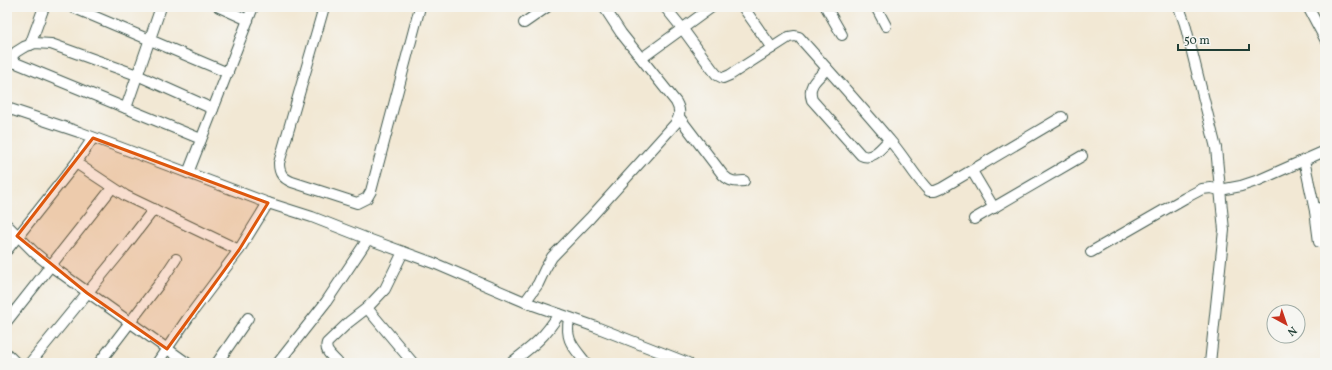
<svg xmlns="http://www.w3.org/2000/svg" width="1332" height="370" font-family="Vollkorn,serif">
	<style>
		.lines { fill: none; stroke-linecap: round; stroke-linejoin: round }
		.minor-casing { stroke: #3f574c; stroke-width: 12 }
		.minor { stroke: #fff; stroke-width: 10 }
		.marked { fill: #de580e; fill-opacity: 0.2; stroke: #de580e; stroke-width: 3; stroke-linejoin: round }
	</style>
	<rect width="100%" height="100%" fill="#f6f6f2"/>
	<filter id="ink" filterUnits="userSpaceOnUse"><feTurbulence type="fractalNoise" baseFrequency=".025" numOctaves="2"/><feDisplacementMap in="SourceGraphic" scale="8" xChannelSelector="R" yChannelSelector="G"/><feConvolveMatrix kernelMatrix="1 2 1 2 8 2 1 2 1" color-interpolation-filters="sRGB"/></filter>
	<filter id="wash" filterUnits="userSpaceOnUse"><feTurbulence type="fractalNoise" baseFrequency=".012" numOctaves="4" result="noise"/><feDisplacementMap in="SourceGraphic" scale="16" xChannelSelector="R" yChannelSelector="G"/><feGaussianBlur stdDeviation="0.9" result="paint"/><feColorMatrix in="noise" values="0 0 0 0 0 0 0 0 0 0 0 0 0 0 0 0 0 1.4 0 .05"/><feComposite in="paint" operator="in"/></filter>
	<g filter="url(#wash)">
		<rect width="100%" height="100%" fill="#f2e8d4"/>
	</g>
	<g filter="url(#ink)">
		<g class="lines">
			<defs>
				<g id="minor">
					<polyline points="72,7 228,73"/>
					<polyline points="219,7 248,20"/>
					<path d="M324,7L279,163C279,174 283,178 292,182L357,203L367,198L371,191L420,7"/>
					<path d="M665,7L682,28L712,69L717,75L723,78L730,75L789,37L795,36L799,37C830,72 862,107 892,143C905,158 915,177 929,191H935L942,188L1062,117"/>
					<polyline points="743,7 772,48"/>
					<polyline points="826,7 842,35"/>
					<polyline points="876,7 886,26"/>
					<polyline points="1179,7 1185,24 1216,148 1224,230 1210,363"/>
					<polyline points="1308,7 1325,39"/>
					<polyline points="524,23 547,7"/>
					<polyline points="30,45 44,7"/>
					<polyline points="642,58 712,7"/>
					<polyline points="7,62 16,52 24,47 35,43 51,44 137,75 213,109"/>
					<polyline points="7,62 16,63 201,139"/>
					<path d="M827,69C817,79 807,85 812,100L861,155C872,161 882,147 889,140"/>
					<polyline points="7,108 79,132 268,203 312,217 368,239 436,264 525,302 596,327 688,363"/>
					<polyline points="126,108 161,7"/>
					<path d="M679,117L723,175C730,182 735,182 744,181"/>
					<polyline points="1304,160 1315,211 1319,242"/>
					<polyline points="76,163 126,196 239,250"/>
					<polyline points="972,171 994,208"/>
					<polyline points="188,173 253,7"/>
					<polyline points="1315,211 1325,206"/>
					<polyline points="974,219 1082,156"/>
					<polyline points="7,225 35,253 51,266 187,363"/>
					<polyline points="7,250 76,163 93,138"/>
					<polyline points="1091,252 1185,198 1202,189 1211,188 1220,190 1241,186 1259,180 1325,151"/>
					<path d="M525,302L538,284L545,269L552,257L590,218L675,124C680,116 681,111 676,102L621,33L604,7"/>
					<polyline points="367,308 413,363"/>
					<path d="M569,318C565,341 573,346 586,363"/>
					<polyline points="7,321 112,188"/>
					<polyline points="7,354 16,363"/>
					<polyline points="30,363 124,248 154,209"/>
					<polyline points="99,363 160,283 176,259"/>
					<polyline points="157,363 188,318 239,250 268,203"/>
					<polyline points="217,363 248,318"/>
					<polyline points="278,363 326,302 368,239"/>
					<path d="M338,363C333,357 324,352 327,343L349,322L367,308L385,289L403,252"/>
					<path d="M511,363C533,346 544,338 559,314"/>
				</g>
			</defs>
			<use href="#minor" class="minor-casing"/>
			<use href="#minor" class="minor"/>
		</g>
	</g>
	<path class="marked" d="M93,138L268,203L239,250L167,349L87,293L17,236Z"/>
	<rect width="1332" height="370" fill="none" stroke="#f6f6f2" stroke-width="24"/>
	<g transform="translate(1286 324) rotate(140)"><circle r="19" fill="#f6f6f2" stroke="#a0aca6"/>
	<path d="M0-3L7 15L0 10L-7 15Z" fill="#c8321e"/>
	<text y="-6" font-size="11" font-weight="bold" text-anchor="middle" fill="#1f3d34">N</text>
	</g>
	<path d="M1178 44v6h71v-6" fill="none" stroke="#1f3d34" stroke-width="2"/>
	<text x="1184" y="44" font-size="12" fill="#1f3d34" stroke="#f6f6f2" stroke-width="3" paint-order="stroke">50 m</text>
</svg>
